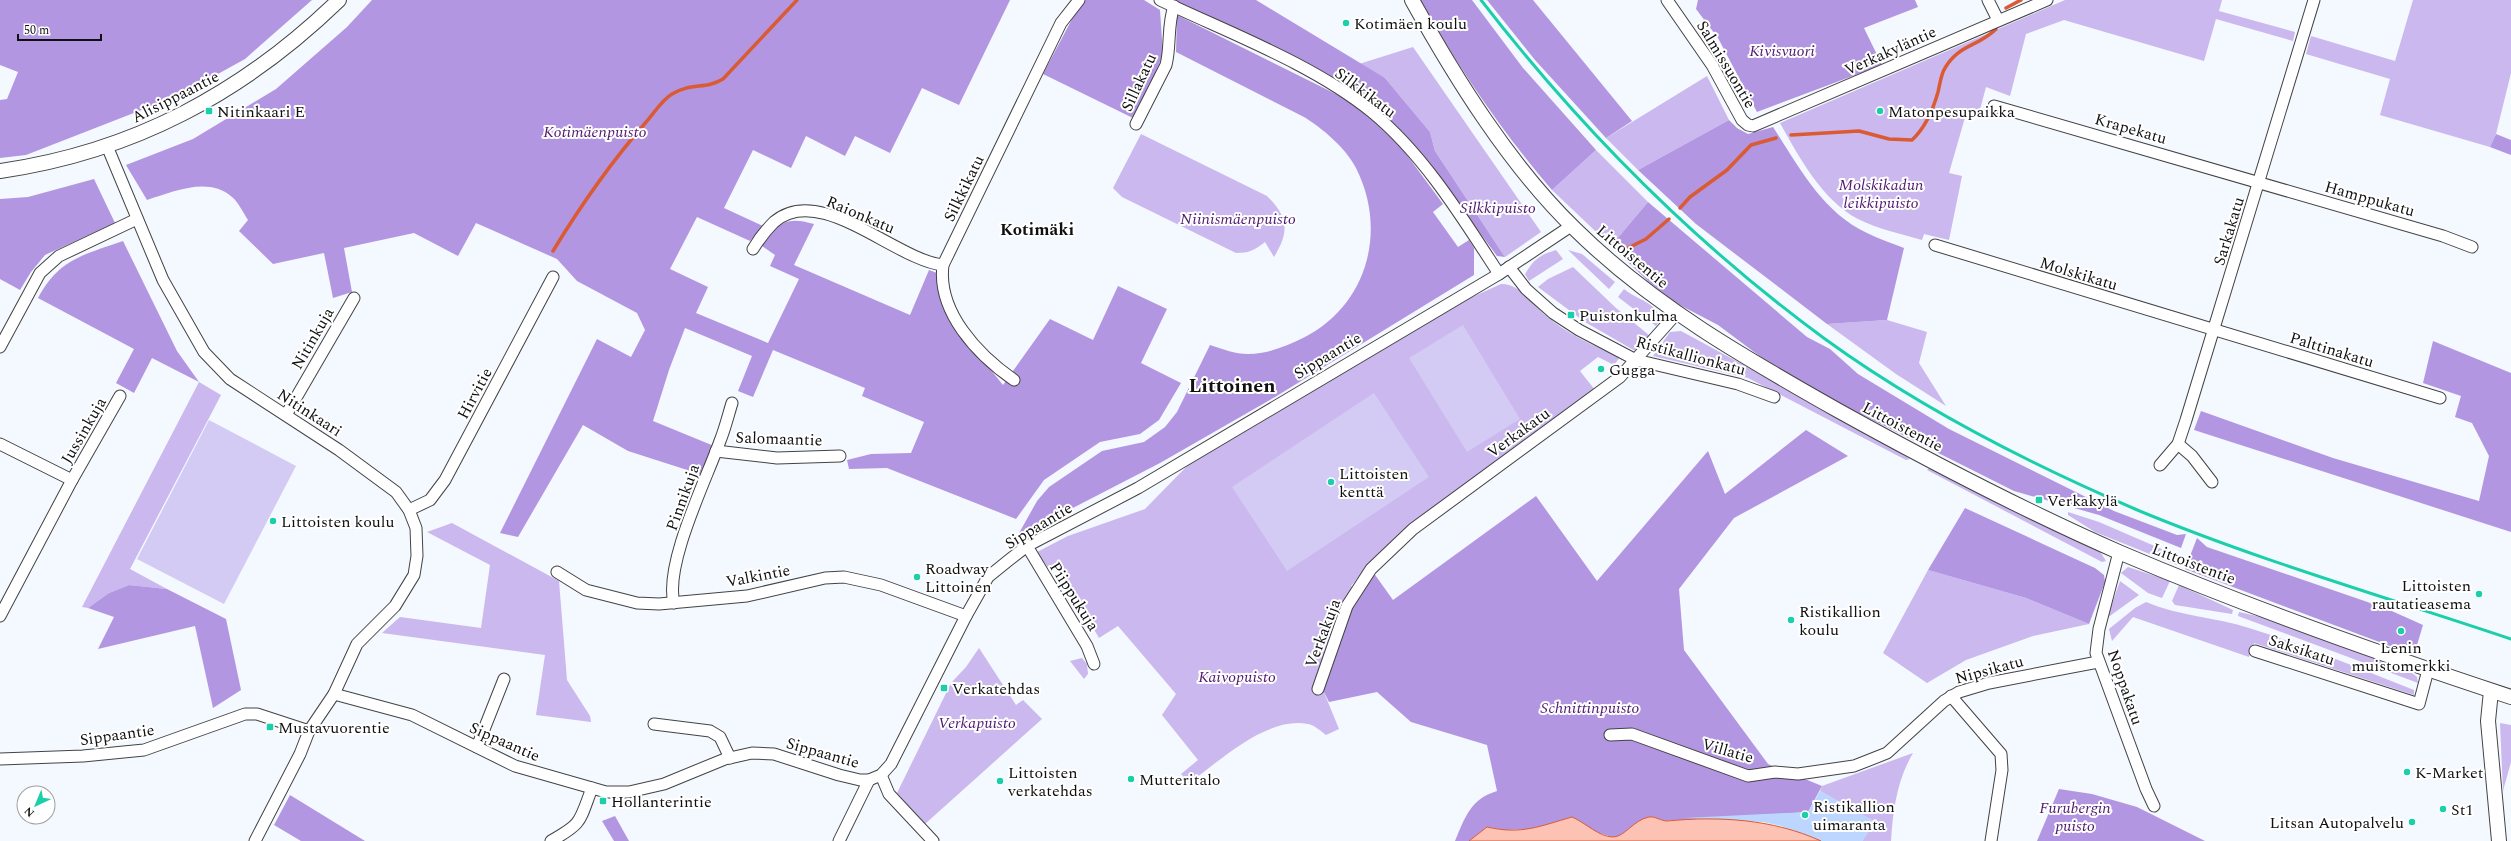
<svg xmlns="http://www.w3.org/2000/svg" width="2511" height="841" font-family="Spectral,serif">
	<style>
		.green { fill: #cab8ee }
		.forest { fill: #b396e1 }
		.sand { fill: #bcd6ff }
		.pitch { fill: #d3cbf4 }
		.water { fill: #fcc2b3; stroke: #da5a33 }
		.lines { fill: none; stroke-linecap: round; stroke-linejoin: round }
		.stream { stroke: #da5a33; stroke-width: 3.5 }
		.minor-casing { stroke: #434343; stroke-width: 13 }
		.tertiary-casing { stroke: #434343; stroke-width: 16 }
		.minor { stroke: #fff; stroke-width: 11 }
		.tertiary { stroke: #fff; stroke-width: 14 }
		.rail { stroke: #1acfa9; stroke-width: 3 }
		.poi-dot { fill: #1acfa9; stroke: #fff; stroke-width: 1.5 }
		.labels { text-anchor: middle; stroke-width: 4; stroke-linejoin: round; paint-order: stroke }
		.poi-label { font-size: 16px; fill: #101010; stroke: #fff; text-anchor: start }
		.park-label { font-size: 16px; font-style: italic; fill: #501970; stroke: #fff }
		.street-label { font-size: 16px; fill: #101010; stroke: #fff }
		.neighbourhood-label { font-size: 17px; font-weight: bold; fill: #101010; stroke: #fff }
		.district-label { font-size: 20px; font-weight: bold; fill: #101010; stroke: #fff }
	</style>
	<rect width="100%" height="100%" fill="#f4f8ff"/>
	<g class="green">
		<path d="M2065,0H2222L2219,11L2295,32L2293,41L2216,19L2204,61L2064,20L2026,34L2010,96L1986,87L1978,117L1966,114L1949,173L1962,176L1949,240L1924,234L1922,240C1901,234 1878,229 1858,219C1822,200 1799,157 1780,123Z"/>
		<polygon points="2413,0 2511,0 2511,73 2496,134 2490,147 2380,115 2390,79 2306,54 2311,36 2395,61"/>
		<polygon points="1413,47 1541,232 1505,257 1435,151 1430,132 1385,78 1359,64"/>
		<polygon points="1707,76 1729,120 1638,170 1606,138"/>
		<path d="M1141,134L1267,196C1288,217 1290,231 1274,257L1265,242C1255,250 1249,253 1236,253L1122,197L1113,188Z"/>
		<polygon points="1596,150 1648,202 1611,246 1552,190"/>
		<path d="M1556,250L1563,259L1529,281L1525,274C1534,259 1540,255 1556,250Z"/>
		<polygon points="1568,250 1582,254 1615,282 1609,289"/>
		<polygon points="1573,267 1616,308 1650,336 1637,352 1585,322 1538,287 1548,279"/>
		<path d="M1501,284C1519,283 1532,304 1545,315C1567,334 1594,346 1620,357L1614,365L1598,357L1580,371L1595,390L1368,565L1351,586L1360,590L1323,690L1339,729L1326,735C1321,731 1314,725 1308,724C1266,716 1220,761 1189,783L1181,774L1198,760L1162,715L1176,694L1118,626L1099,638L1056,564L1049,569L1037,552L1068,536L1145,509L1189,464L1468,299Z"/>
		<path d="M1624,289C1637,300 1657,302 1660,320L1656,326L1618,297Z"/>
		<polygon points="1887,320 1927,332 1919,363 1946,406 1896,374 1827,324"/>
		<polygon points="1681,331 1834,414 1910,459 1906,460 1748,378 1653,356 1670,332"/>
		<polygon points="199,382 221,395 130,569 167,589 129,585 109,593 88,608 82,607"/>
		<polygon points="1930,467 2099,550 2106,561 2102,562 1927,470"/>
		<polygon points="2068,512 2099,522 2180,557 2177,565 2095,532 2068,515"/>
		<polygon points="452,523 559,581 567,680 590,716 591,722 536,715 545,655 382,633 400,617 481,628 490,565 427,532"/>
		<polygon points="2128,567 2170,581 2162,598 2148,593 2121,573"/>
		<polygon points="1928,570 2026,598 2089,624 2033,636 1966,660 1927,683 1883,653"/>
		<polygon points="2120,581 2139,595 2107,618"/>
		<polygon points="2179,585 2233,610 2232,614 2175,605 2172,601"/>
		<path d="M2146,602C2179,616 2215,617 2249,628C2305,645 2360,669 2414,690V695L2254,643L2249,657L2133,617L2112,641L2109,629L2135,608Z"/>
		<polygon points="2239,612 2270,619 2412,673 2417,677 2418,683 2238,616"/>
		<polygon points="979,648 1016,705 1023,700 1042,719 925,824 897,793 951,683 966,667"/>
		<polygon points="1082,658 1087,664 1088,674 1084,679 1070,661"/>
		<polygon points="2500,723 2511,725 2511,762 2503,791"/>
		<path d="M1913,753C1897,780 1893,810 1891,841H1862L1875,822L1820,791L1822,786Z"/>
	</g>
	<g class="forest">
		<polygon points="0,0 312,0 245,59 180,95 26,155 0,158 0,100 7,99 18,72 0,65"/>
		<path d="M372,0H1010L959,105L922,88L890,153L855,136L845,156L806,136L791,168L753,150L724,208L763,226L750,241L697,217L670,269L708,287L696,313L768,343L799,279L770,266L775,255L762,246C776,222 787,216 814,224L794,265L910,315L929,270L937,273L939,293L949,318L1003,385L1050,319L1093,340L1118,286L1167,309L1141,363L1181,383L1159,420L1140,434L1100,442L1044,480L1016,519L887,468L849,469L847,460L871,454L911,453L924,422L862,396L865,388L773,350L753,397L738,391L752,356L685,328L669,370L653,421L714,446L709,477L628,451L583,425L518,537L500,533L597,339L631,357L645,330L637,313L577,281L557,259L476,223L458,256L414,233L344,248L352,292L333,298L324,253L273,264L239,231L248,220C243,212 238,202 232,197C208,176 173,192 147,200L126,165L193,139L276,89L347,27Z"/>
		<polygon points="1086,0 1144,0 1160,10 1163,55 1135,119 1043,74 1080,4"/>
		<path d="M1175,0H1256L1385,78L1430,132L1435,151L1505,257L1497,256C1457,202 1415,140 1362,98C1331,73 1294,58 1259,42C1230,28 1203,14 1175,0Z"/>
		<path d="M1420,0H1472L1523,68L1596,150L1552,190C1502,132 1458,67 1420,0Z"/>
		<polygon points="1487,0 1533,0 1632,121 1606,138 1535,60"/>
		<polygon points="1698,0 1915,0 1918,7 1864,28 1882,65 1757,112 1718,38 1696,9"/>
		<path d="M1177,15L1356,104L1401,147L1443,204L1433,212L1458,247L1469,240L1474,248V275L1275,397L1160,463L1038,526L1014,542L1037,501L1049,487L1102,451L1144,442L1165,427L1177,412L1210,345C1222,349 1235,354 1248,354C1268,354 1286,346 1303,338C1367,306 1388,231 1356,168C1345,147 1323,129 1304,117L1176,52Z"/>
		<path d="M1729,120L1737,128L1748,134L1773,127C1799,167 1822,212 1867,233C1879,239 1892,243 1904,248L1887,320L1827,324L1696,224L1638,170Z"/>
		<polygon points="2496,134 2511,140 2511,155 2490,147"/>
		<polygon points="94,179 115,223 45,255 31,272 20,290 0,279 0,199 28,197"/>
		<polygon points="1648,202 1807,337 1830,349 1858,374 1949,429 2114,511 2177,535 2186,534 2181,548 2099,515 2014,491 1789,378 1718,325 1676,303 1649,282 1611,246"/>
		<path d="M123,241L177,351L199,382L152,358L134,393L116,383L134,349L38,298C59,259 83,255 123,241Z"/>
		<polygon points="2433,341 2511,373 2511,532 2194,430 2201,411 2333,458 2479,501 2489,456 2472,423 2455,417 2461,396 2423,383"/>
		<path d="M1806,430L1848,456L1734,518L1679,589L1684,650L1768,764L1822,786L1808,812L1664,821L1651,817L1620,836L1612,837L1560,821L1535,829L1504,830L1487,827L1469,841H1455C1465,818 1470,799 1497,791L1487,745L1411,722L1377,692L1329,702L1323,690L1350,607L1373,572L1393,600L1536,496L1597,581L1708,451L1725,494Z"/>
		<polygon points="1965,508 2095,568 2104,575 2105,582 2089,624 2026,598 1928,570"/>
		<polygon points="2197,538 2207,547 2385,608 2423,625 2414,655 2185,569"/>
		<polygon points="129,585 167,589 226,619 241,690 213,708 195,626 98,649 114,617 88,608 109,593"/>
		<polygon points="2059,789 2092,794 2137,807 2205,841 2037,841"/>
		<polygon points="290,795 365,841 301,841 274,825"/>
		<polygon points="615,816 629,841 614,841 602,821"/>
	</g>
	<polygon class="sand" points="1820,791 1876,822 1862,841 1821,841 1781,826 1763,822 1685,818 1808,812"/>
	<g class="pitch">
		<polygon points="1463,325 1520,419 1467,452 1409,358"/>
		<polygon points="1374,393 1429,477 1287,571 1232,487"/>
		<polygon points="209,420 296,466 224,604 137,559"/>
	</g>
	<path class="water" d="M1572,817C1586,823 1599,837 1613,837C1625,837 1633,820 1649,817C1655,816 1661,821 1667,821C1719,816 1773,819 1821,841H1469L1487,827C1522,835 1540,826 1572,817Z"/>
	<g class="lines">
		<g class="stream">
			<polyline points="2006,8 2021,0"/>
			<path d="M1791,135L1859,131L1889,139L1912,140C1926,127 1933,110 1938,92C1940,84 1941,74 1945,68C1959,44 1978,47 1996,29"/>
			<polyline points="1680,208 1690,197 1727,170 1751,145 1776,138"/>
			<polyline points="1624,250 1646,239 1669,219"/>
			<path d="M553,251C581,205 611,162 647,121C654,113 662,100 672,94C692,82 705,90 723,79L797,0"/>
		</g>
		<defs>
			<g id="minor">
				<path d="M1160,0C1229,33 1313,64 1372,112C1424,155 1462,217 1499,274"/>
				<polyline points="1667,0 1712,65 1742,120 1748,125 1753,126 2047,0"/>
				<polyline points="1988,0 1998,20"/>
				<polyline points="1994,106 2443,236 2472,247"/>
				<path d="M1136,124L1166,65C1171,46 1167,26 1174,6"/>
				<polyline points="1935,245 2440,398"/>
				<path d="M753,249C759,239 766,230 774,222C820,182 895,260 943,265"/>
				<polyline points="1509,267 1526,289 1553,313 1579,330 1636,360 1738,384 1774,397"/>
				<polyline points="0,347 40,273 59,256 137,219"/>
				<path d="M1014,380C978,355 937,312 943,265L1061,23L1079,0"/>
				<polyline points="286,415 354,298"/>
				<polyline points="0,444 72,480"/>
				<polyline points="2178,444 2192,456 2212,482"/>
				<polyline points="716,451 777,458 840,456"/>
				<polyline points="2160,465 2178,444 2186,420 2314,0"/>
				<polyline points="409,510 430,500 445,480 553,277"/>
				<polyline points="1027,546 1087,646 1094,664"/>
				<polyline points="2119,552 2099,629 2096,653 2146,789 2154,806"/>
				<polyline points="557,572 586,590 637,603 659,604 747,596 825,578 844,577 881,585 966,616"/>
				<path d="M674,603C664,565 706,480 720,441C725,429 728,416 732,403"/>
				<polyline points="0,616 72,480 120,396"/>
				<polyline points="2255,651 2419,704 2428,670"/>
				<polyline points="1318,689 1347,606 1371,569 1413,529 1620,377 1677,313"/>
				<polyline points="334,694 412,715 515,766 606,792 629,792 664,784 725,759 752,753 774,754 839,775 860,780 869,780 881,775 891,764 966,616 988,577 1009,560 1027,546 1138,488 1499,274 1571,226"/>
				<polyline points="1951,696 2001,754 2002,770 1991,841"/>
				<polyline points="654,724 710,731 720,737 730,758"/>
				<polyline points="1610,735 1632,734 1748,776 1775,772 1798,774 1854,766 1887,753 1944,701 1959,692 1989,683 2098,662"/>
				<polyline points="477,747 504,679"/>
				<polyline points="0,759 83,756 144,750 245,714 257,714 309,731 334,694 357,644 395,606 414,575 417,556 416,528 409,510 396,492 339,450 230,379 204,352 163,280 107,146"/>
				<polyline points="881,775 889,794 933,841"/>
				<polyline points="255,841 300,754 309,731"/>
				<path d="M551,841C583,823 579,822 592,788"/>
				<polyline points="839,841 869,780"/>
			</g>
			<g id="tertiary">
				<path d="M1412,0C1456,79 1510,166 1575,229C1652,305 1745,358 1839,411C1931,462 2025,511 2121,553C2248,607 2380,654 2511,697"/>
				<path d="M0,171C133,152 243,93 339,0"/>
				<polyline points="2491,691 2488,721 2499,841"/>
			</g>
		</defs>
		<use href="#minor" class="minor-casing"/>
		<use href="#tertiary" class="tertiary-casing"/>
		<use href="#minor" class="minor"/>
		<use href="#tertiary" class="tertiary"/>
		<path class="rail" d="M1481,0C1580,128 1694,243 1825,339C1920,408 2028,463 2135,509C2257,560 2386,597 2511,639"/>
	</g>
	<g class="poi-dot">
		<circle cx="1346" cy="23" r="4"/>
		<rect x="205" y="107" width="8" height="8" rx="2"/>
		<circle cx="1880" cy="111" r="4"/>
		<rect x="1567" y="311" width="8" height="8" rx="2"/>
		<circle cx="1601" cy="369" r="4"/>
		<circle cx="1331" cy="482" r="4"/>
		<rect x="2035" y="496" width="8" height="8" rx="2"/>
		<circle cx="273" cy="521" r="4"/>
		<circle cx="917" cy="577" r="4"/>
		<circle cx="2479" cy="594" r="4"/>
		<circle cx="1791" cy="620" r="4"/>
		<circle cx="2401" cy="631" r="4"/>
		<rect x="940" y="684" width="8" height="8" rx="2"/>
		<rect x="266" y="723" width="8" height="8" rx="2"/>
		<circle cx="2407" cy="772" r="4"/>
		<circle cx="1131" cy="779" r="4"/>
		<circle cx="1000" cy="781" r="4"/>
		<rect x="599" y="797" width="8" height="8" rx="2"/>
		<circle cx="2443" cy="809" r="4"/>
		<circle cx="1805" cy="815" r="4"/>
		<circle cx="2412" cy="822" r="4"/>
	</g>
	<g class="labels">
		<g class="poi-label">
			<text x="1354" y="29">Kotimäen koulu</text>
			<text x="217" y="117">Nitinkaari E</text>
			<text x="1888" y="117">Matonpesupaikka</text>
			<text x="1579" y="321">Puistonkulma</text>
			<text x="1609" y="375">Gugga</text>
			<text x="1339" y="479">Littoisten<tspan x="1339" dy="18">kenttä</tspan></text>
			<text x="2047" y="506">Verkakylä</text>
			<text x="281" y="527">Littoisten koulu</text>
			<text x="925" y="574">Roadway<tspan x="925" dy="18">Littoinen</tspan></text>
			<text x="2471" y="591" text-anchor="end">Littoisten<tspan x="2471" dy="18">rautatieasema</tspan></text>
			<text x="1799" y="617">Ristikallion<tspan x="1799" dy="18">koulu</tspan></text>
			<text x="2401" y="653" text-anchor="middle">Lenin<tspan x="2401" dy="18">muistomerkki</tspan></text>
			<text x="952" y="694">Verkatehdas</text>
			<text x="278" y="733">Mustavuorentie</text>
			<text x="1008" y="778">Littoisten<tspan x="1008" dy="18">verkatehdas</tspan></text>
			<text x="2415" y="778">K-Market</text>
			<text x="1139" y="785">Mutteritalo</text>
			<text x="611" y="807">Hollanterintie</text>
			<text x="1813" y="812">Ristikallion<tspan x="1813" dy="18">uimaranta</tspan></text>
			<text x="2451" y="815">St1</text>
			<text x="2404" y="828" text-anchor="end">Litsan Autopalvelu</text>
		</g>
		<g class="park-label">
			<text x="1782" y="56">Kivisvuori</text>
			<text x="595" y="137">Kotimäenpuisto</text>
			<text x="1881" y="190">Molskikadun<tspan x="1881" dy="18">leikkipuisto</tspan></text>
			<text x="1498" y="213">Silkkipuisto</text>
			<text x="1238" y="224">Niinismäenpuisto</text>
			<text x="1237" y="682">Kaivopuisto</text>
			<text x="1590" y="713">Schnittinpuisto</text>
			<text x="977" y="728">Verkapuisto</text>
			<text x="2075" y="813">Furubergin<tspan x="2075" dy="18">puisto</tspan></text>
		</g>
		<g class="street-label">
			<text transform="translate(1890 50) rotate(-24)" y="6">Verkakyläntie</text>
			<text transform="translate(1727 64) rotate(59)" y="6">Salmissuontie</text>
			<text transform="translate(1138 82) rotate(-65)" y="6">Sillakatu</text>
			<text transform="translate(1366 92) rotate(37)" y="6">Silkkikatu</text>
			<text transform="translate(175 96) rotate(-27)" y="6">Alisippaantie</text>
			<text transform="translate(2131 128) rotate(16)" y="6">Krapekatu</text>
			<text transform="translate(963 188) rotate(-64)" y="6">Silkkikatu</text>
			<text transform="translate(2370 198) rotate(16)" y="6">Hamppukatu</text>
			<text transform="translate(861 214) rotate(23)" y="6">Raionkatu</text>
			<text transform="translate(2228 231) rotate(-73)" y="6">Sarkakatu</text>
			<text transform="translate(1633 256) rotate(40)" y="6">Littoistentie</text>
			<text transform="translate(2079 273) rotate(17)" y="6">Molskikatu</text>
			<text transform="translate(312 338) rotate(-60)" y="6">Nitinkuja</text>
			<text transform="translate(2332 349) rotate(17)" y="6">Palttinakatu</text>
			<text transform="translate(1327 355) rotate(-31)" y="6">Sippaantie</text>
			<text transform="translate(1691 355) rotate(15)" y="6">Ristikallionkatu</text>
			<text transform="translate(474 393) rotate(-62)" y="6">Hirvitie</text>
			<text transform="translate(310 412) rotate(33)" y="6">Nitinkaari</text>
			<text transform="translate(1903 426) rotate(28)" y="6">Littoistentie</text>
			<text transform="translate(83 430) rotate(-60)" y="6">Jussinkuja</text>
			<text transform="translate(1518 432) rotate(-36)" y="6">Verkakatu</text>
			<text transform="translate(779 438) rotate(2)" y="6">Salomaantie</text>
			<text transform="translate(682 497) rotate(-70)" y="6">Pinnikuja</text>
			<text transform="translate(1038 525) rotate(-31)" y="6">Sippaantie</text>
			<text transform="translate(2194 563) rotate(21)" y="6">Littoistentie</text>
			<text transform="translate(758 575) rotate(-11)" y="6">Valkintie</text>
			<text transform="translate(1075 596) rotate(58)" y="6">Piippukuja</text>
			<text transform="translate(1322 633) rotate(-69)" y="6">Verkakuja</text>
			<text transform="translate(2302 649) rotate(18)" y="6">Saksikatu</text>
			<text transform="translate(1989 669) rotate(-15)" y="6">Nipsikatu</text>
			<text transform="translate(2126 687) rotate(71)" y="6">Noppakatu</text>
			<text transform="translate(117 734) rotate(-8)" y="6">Sippaantie</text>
			<text transform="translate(505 741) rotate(24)" y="6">Sippaantie</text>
			<text transform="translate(1728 750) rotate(16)" y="6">Villatie</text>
			<text transform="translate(823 752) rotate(16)" y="6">Sippaantie</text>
		</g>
		<g class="neighbourhood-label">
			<text x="1037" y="235">Kotimäki</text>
		</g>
		<g class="district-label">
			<text x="1232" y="392">Littoinen</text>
		</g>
	</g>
	<g transform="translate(36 805) rotate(224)"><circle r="19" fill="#ffffff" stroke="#9f9f9f"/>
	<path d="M0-3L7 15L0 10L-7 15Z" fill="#1acfa9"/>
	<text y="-6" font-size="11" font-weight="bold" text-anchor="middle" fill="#101010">N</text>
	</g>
	<path d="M18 34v6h83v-6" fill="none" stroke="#101010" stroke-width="2"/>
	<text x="24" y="34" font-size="12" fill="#101010" stroke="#ffffff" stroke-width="3" paint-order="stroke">50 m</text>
</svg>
